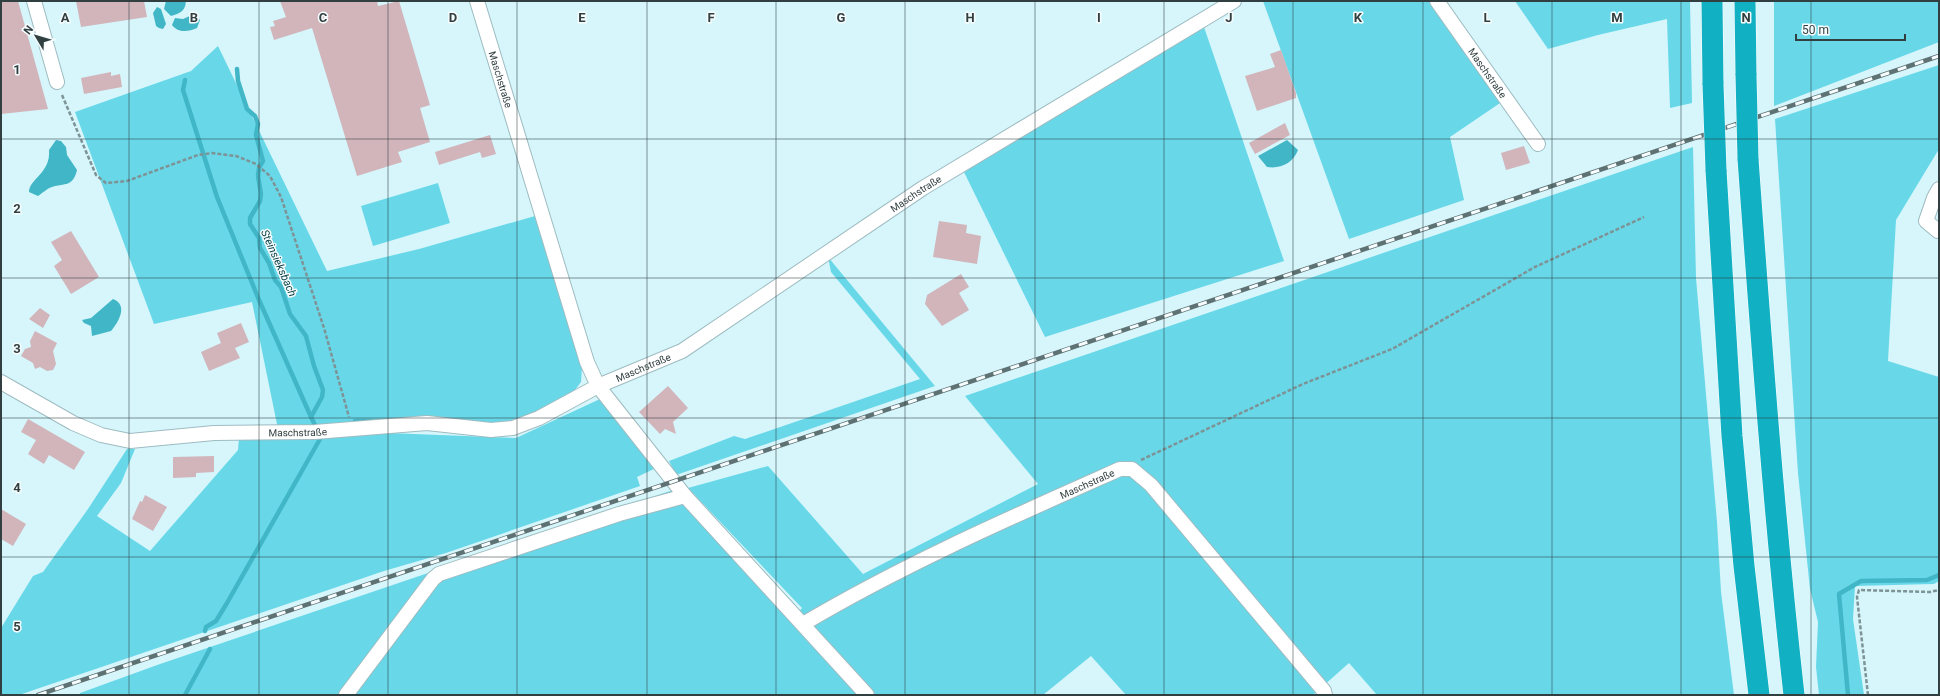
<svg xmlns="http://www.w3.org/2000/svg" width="1940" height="696" font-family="Roboto,sans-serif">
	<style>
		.green { fill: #68d8e9 }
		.water { fill: #41b6c7 }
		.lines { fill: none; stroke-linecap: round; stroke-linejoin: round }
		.stream { stroke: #41b6c7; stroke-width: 4.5 }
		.building { fill: #d1b5bb }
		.minor-casing { stroke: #9ebcc1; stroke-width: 16 }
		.highway-casing { stroke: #fff; stroke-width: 22 }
		.path { stroke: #7d9396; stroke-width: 2.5; stroke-dasharray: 4 2; stroke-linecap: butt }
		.minor { stroke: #fff; stroke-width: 14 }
		.highway { stroke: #11b0c3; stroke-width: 21 }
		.rail-casing { stroke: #5e7173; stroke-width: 4.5 }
		.rail { stroke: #f7fdfe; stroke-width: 3; stroke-dasharray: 9; stroke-linecap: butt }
		.highway-bridge-casing { stroke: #fff; stroke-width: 22; stroke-linecap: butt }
		.highway-bridge { stroke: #11b0c3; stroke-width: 21 }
		.grid { fill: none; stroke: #323f41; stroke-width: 1; stroke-opacity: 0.55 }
		.labels { text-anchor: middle; stroke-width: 3; stroke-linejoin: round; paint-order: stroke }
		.street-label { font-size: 10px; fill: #323f41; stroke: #f7fdfe }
		.water-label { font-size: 11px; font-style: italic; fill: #0d4249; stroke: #f7fdfe }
		.grid-label { font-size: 13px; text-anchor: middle; font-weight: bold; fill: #323f41; stroke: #f7fdfe; stroke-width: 3; stroke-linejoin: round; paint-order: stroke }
	</style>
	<rect width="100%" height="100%" fill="#d6f6fb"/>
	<g class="green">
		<polygon points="1263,1 1431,1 1503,101 1450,137 1464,200 1349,239"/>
		<polygon points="1515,1 1690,1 1692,103 1670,108 1667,19 1598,35 1548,49"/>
		<polygon points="1774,1 1939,1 1939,42 1774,106"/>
		<polygon points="1204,27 1284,261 1045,337 962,168"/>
		<polygon points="218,46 327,271 419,249 535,216 582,367 581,382 569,398 529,417 496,426 425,419 388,433 516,438 600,399 658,467 637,477 640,486 446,553 384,571 19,695 1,695 1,628 33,576 43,572 88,509 127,449 135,449 121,483 97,516 150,551 238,450 239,438 279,434 252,302 154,324 75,112 191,71"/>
		<polygon points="1939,65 1939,149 1896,220 1888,361 1939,377 1939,581 1934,584 1855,586 1853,619 1864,695 1819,695 1816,667 1818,622 1810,589 1798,473 1775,119"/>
		<polygon points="1693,147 1696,278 1717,522 1721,592 1734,695 1377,695 1349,663 1313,695 1126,695 1091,656 1043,695 80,695 80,693 160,664 673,490 792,620 802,608 688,488 768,466 863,574 1038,484 965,396"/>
		<polygon points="438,183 450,223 373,246 361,206"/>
		<polygon points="828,257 935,386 676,475 669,461 734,436 745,439 920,379 831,272"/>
	</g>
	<g class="water">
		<path d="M166,1H186C185,12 180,13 171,16L164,9Z"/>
		<polygon points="157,7 161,9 166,24 163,29 159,28 156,26 153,13"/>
		<path d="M194,14L200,20L197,28C188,32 178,33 172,25L175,18L183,19Z"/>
		<path d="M56,140L61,141L66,147L67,155L77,170C73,187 65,183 52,187C46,189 43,193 38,196L29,192C29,179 51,173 49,150Z"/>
		<path d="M1287,140L1298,150C1293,163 1281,169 1267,167L1258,156Z"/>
		<path d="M113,299C129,305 118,323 111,331L92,336L91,326L84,323L82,320L91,318Z"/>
	</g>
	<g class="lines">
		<g class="stream">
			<polyline points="237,69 238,81 247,109 255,116 258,124 256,135 263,161 259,168 258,176 261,194 260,201 250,218 250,224 259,238 260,248 269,263 275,280 281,287 290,314 306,336 314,366 323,390 322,397 311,417 316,427"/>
			<polyline points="185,80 183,90 217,197 259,300 311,417"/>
			<polyline points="355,421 372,421"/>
			<polyline points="205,631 206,627 216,621 227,603 320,439"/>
			<polyline points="185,695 210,649"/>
			<polyline points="1848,695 1839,594 1861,581 1927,580 1939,575"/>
		</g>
	</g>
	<g class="building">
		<polygon points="1,1 18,1 48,109 1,114"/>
		<polygon points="76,1 144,1 147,17 81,27"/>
		<polygon points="280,1 377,1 378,6 399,1 430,105 420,108 430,142 398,152 402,162 357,176 312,28 274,40 270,27 275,26 273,21 286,17"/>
		<polygon points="1281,50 1296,93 1296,98 1257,111 1245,76 1275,67 1270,54"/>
		<polygon points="111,72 111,76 120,74 122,87 84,94 81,78"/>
		<polygon points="1285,123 1290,135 1255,154 1249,143"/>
		<polygon points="490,135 496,154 482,158 480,152 439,165 435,152"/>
		<polygon points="1524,146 1530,163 1506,170 1501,153"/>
		<polygon points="939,221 967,225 966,233 981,236 977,264 933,257"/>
		<polygon points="71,231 99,277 71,294 54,266 62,260 51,242"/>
		<polygon points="961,274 969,287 959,293 969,310 942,326 925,304 927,295"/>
		<polygon points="40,308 50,315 43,328 29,319"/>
		<polygon points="241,323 249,342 235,348 240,358 209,371 201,352 221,343 217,333"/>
		<polygon points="35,331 57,343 53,351 56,364 53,370 47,371 40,367 35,369 33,363 21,356 25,349 31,347 30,341"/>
		<polygon points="668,386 688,408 673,422 676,434 665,429 660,434 639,412"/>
		<polygon points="28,419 85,452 74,470 49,455 44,464 28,454 36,440 21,432"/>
		<polygon points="214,456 214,472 196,473 196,477 173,478 173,457"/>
		<polygon points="145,495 167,507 153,531 132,519 140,501 142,502"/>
		<polygon points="1,509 26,524 13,546 1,539"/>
	</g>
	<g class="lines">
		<defs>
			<g id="minor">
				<polyline points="34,1 57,82"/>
				<path id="s1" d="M477,1L587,362L598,386L685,496L867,695"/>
				<path id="s2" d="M1437,1L1538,144"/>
				<polyline points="1938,231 1926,221 1934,198 1939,189"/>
				<path id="s3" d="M1,382L73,423L101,435L130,441L214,433L315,432L427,423L491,430L513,428L539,418L598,386L682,351L923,188L1234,1"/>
				<path id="s4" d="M803,624C904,564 1012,517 1120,469H1132L1151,485L1324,691L1325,695"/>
				<polyline points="346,695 433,579 439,574 619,514 685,496"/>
			</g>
			<g id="highway">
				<polyline points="1712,1 1713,84"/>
				<polyline points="1745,1 1746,75"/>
				<path d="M1748,159C1761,338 1774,516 1794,695"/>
				<polyline points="1716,170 1732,436 1744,566 1759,695"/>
			</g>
		</defs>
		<use href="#minor" class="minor-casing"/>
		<use href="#highway" class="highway-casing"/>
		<g class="path">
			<polyline points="62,95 96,175 106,183 127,181 198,155 212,153 236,156 256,164 270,176 281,197 324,328 349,417"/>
			<polyline points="1141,460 1303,384 1392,349 1535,267 1644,217"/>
			<polyline points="1868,695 1857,597 1859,590 1930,592 1939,590"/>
		</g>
		<use href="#minor" class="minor"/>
		<use href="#highway" class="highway"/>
		<defs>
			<polyline id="rail" points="38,695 1939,56"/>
		</defs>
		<use href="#rail" class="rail-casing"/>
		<use href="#rail" class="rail"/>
		<defs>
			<g id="highway-bridge">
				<polyline points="1746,75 1748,159"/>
				<polyline points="1713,84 1716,170"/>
			</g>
		</defs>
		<use href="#highway-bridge" class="highway-bridge-casing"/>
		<use href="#highway-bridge" class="highway-bridge"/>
	</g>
	<path class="grid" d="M129,1V695M259,1V695M388,1V695M517,1V695M647,1V695M776,1V695M905,1V695M1035,1V695M1164,1V695M1293,1V695M1423,1V695M1552,1V695M1681,1V695M1811,1V695M1,139H1939M1,278H1939M1,418H1939M1,557H1939"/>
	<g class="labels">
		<g class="street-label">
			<text dy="4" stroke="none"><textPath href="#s2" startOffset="88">Maschstraße</textPath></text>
			<text dy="4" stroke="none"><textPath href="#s1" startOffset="82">Maschstraße</textPath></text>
			<text dy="4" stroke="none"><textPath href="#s3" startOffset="995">Maschstraße</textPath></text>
			<text dy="4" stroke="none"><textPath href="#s3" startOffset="671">Maschstraße</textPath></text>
			<text dy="4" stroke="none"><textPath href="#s3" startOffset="311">Maschstraße</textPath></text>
			<text dy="4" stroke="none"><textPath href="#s4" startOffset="317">Maschstraße</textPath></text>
		</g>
		<g class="water-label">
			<text transform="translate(279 263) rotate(66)" y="4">Steinsieksbach</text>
		</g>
	</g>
	<g class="grid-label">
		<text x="65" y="22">A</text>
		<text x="194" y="22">B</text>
		<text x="323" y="22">C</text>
		<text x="453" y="22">D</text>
		<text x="582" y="22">E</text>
		<text x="711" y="22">F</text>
		<text x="841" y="22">G</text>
		<text x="970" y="22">H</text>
		<text x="1099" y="22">I</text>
		<text x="1229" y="22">J</text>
		<text x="1358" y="22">K</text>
		<text x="1487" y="22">L</text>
		<text x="1617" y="22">M</text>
		<text x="1746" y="22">N</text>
		<text x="17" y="74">1</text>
		<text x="17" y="213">2</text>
		<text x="17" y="353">3</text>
		<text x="17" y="492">4</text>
		<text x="17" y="631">5</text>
	</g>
	<rect width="1940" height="696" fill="none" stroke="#323f41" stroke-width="4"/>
	<g transform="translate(36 36) rotate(308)" stroke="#f7fdfe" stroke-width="3" paint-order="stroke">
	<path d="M0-3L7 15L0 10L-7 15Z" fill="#323f41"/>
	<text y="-6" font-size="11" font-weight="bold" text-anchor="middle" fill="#323f41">N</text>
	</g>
	<path d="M1796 34v6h109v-6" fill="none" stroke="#323f41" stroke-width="2"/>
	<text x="1802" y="34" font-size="12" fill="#323f41" stroke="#f7fdfe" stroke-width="3" paint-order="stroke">50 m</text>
</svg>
